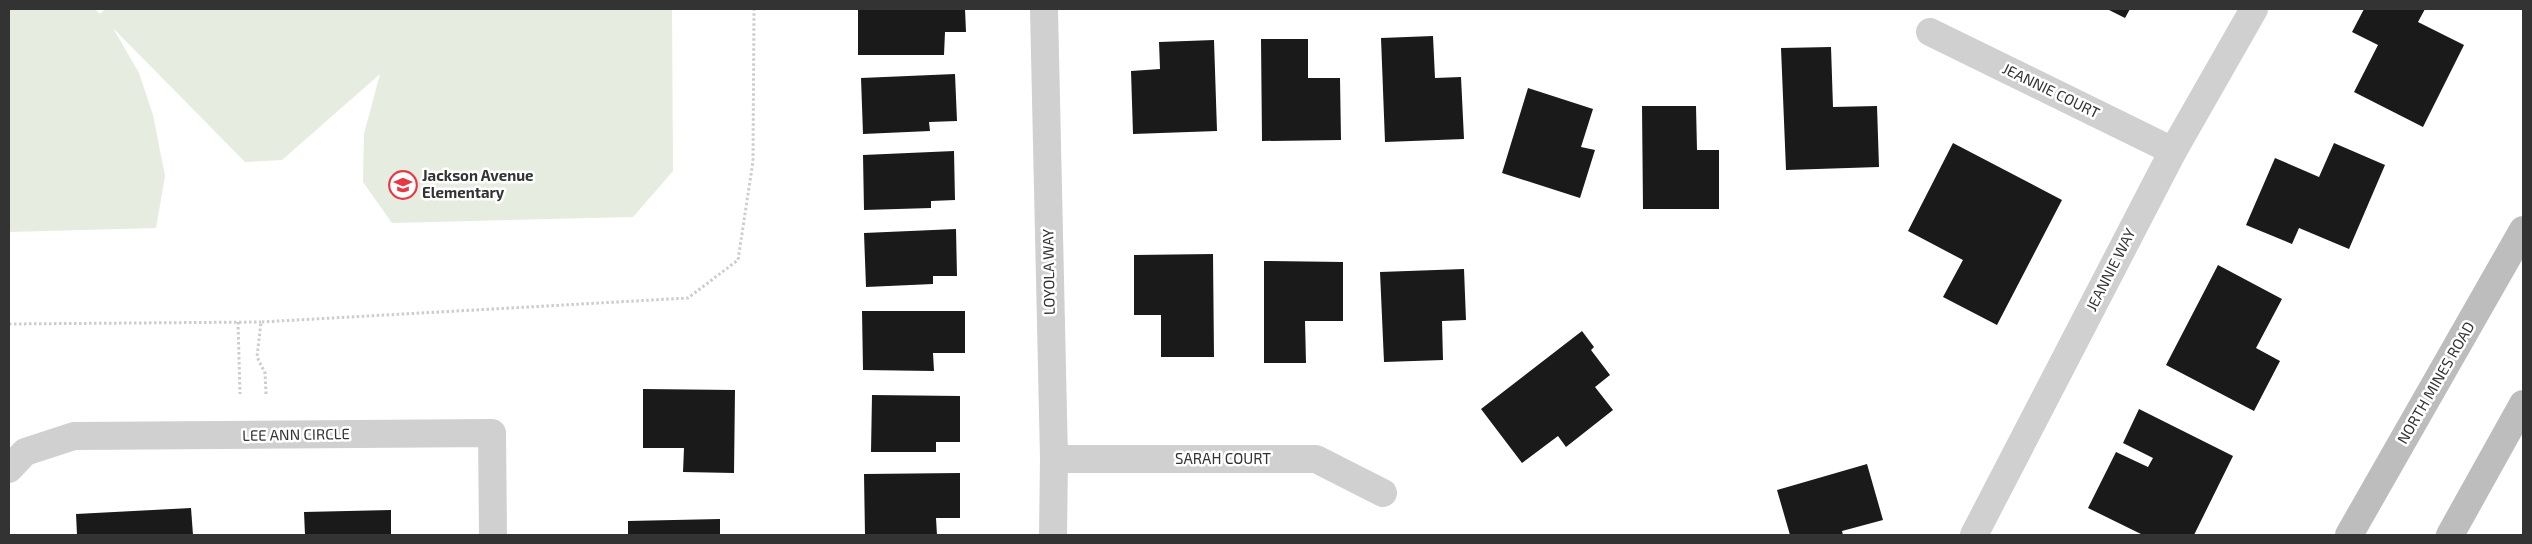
<svg xmlns="http://www.w3.org/2000/svg" width="2532" height="544" font-family="'Exo 2',sans-serif">
	<style>
		.green { fill: #e6ecdf }
		.building { fill: #1a1a1a }
		.lines { fill: none; stroke-linecap: round; stroke-linejoin: round }
		.path { stroke: #cdcdcd; stroke-width: 3; stroke-dasharray: 2.5 2.5; stroke-linecap: butt }
		.minor { stroke: #d0d0d0; stroke-width: 28 }
		.secondary { stroke: #bdbdbd; stroke-width: 28 }
		.labels { text-anchor: middle; stroke-width: 5; stroke-linejoin: round; paint-order: stroke }
		.street-label { font-size: 15px; fill: #333; stroke: #fff }
		.poi-label { font-size: 15px; font-weight: bold; fill: #333; stroke: #fff; text-anchor: start }
	</style>
	<rect width="100%" height="100%" fill="#fff"/>
	<polygon class="green" points="9,9 95,9 100,14 105,9 672,9 673,171 633,217 392,223 363,182 364,134 380,74 282,160 245,162 113,28 139,73 153,115 165,176 156,228 9,232"/>
	<g class="building">
		<polygon points="858,9 965,9 966,32 945,32 944,55 858,55"/>
		<polygon points="2107,9 2130,9 2125,18"/>
		<polygon points="2364,9 2425,9 2418,22 2464,45 2423,127 2354,92 2378,45 2352,32"/>
		<polygon points="1433,36 1435,78 1461,77 1464,139 1385,142 1381,38"/>
		<polygon points="1261,39 1308,39 1308,78 1340,78 1341,140 1262,141"/>
		<polygon points="1214,40 1217,131 1133,134 1131,71 1160,69 1159,42"/>
		<polygon points="1831,47 1833,107 1877,106 1879,167 1786,170 1781,48"/>
		<polygon points="955,74 957,121 929,122 930,131 863,134 861,78"/>
		<polygon points="1528,88 1593,109 1581,147 1595,150 1580,198 1502,173"/>
		<polygon points="1642,106 1696,106 1697,150 1719,150 1719,209 1643,209"/>
		<polygon points="1953,143 2062,200 1997,325 1943,297 1963,260 1908,231"/>
		<polygon points="2334,143 2385,165 2349,249 2299,228 2292,244 2246,225 2275,158 2319,177"/>
		<polygon points="954,151 955,200 931,201 931,208 864,210 863,155"/>
		<polygon points="956,229 957,276 933,276 933,284 866,287 864,233"/>
		<polygon points="1213,254 1214,357 1161,357 1161,315 1134,315 1134,255"/>
		<polygon points="1264,261 1343,262 1343,321 1305,321 1306,363 1264,363"/>
		<polygon points="2218,265 2282,299 2256,348 2280,361 2254,411 2166,365"/>
		<polygon points="1464,269 1466,320 1442,321 1443,360 1384,362 1380,272"/>
		<polygon points="862,311 965,311 965,353 933,353 934,371 863,370"/>
		<polygon points="1582,331 1594,347 1591,350 1610,375 1595,387 1613,410 1566,447 1558,436 1522,463 1481,409"/>
		<polygon points="643,389 735,390 734,473 683,472 684,448 643,448"/>
		<polygon points="872,395 960,396 960,442 936,442 936,452 871,452"/>
		<polygon points="2139,409 2233,456 2194,535 2143,535 2088,508 2116,452 2148,467 2153,458 2123,443"/>
		<polygon points="1867,464 1883,520 1842,531 1843,535 1790,535 1777,490"/>
		<polygon points="960,473 960,518 936,518 937,535 865,535 864,474"/>
		<polygon points="191,508 193,535 77,535 76,514"/>
		<polygon points="391,510 391,535 305,535 304,512"/>
		<polygon points="720,519 720,535 628,535 628,521"/>
	</g>
	<g class="lines">
		<g class="path">
			<polyline points="238,322 240,394"/>
			<polyline points="9,324 261,322"/>
			<polyline points="266,394 265,373 257,357 261,322 688,298 738,260 753,161 754,9"/>
		</g>
		<g class="minor">
			<polyline points="1044,9 1054,459 1053,535"/>
			<polyline points="1930,32 2173,151"/>
			<polyline points="1054,459 1316,459 1383,493"/>
			<polyline points="9,469 25,452 74,436 492,433 493,535"/>
			<polyline points="1974,535 2173,151 2254,9"/>
		</g>
		<g class="secondary">
			<polyline points="2349,535 2523,230"/>
			<polyline points="2450,535 2523,404"/>
		</g>
	</g>
	<defs>
		<symbol id="school-ring" viewBox="-11 -11 22 22"><circle r="9.5" fill="#fff" stroke="#e63946" stroke-width="1.5"/><path d="M0-5L7-2L0 1L-7-2ZM-4 1L0 2.5L4 1V4Q0 6-4 4Z" fill="#e63946"/></symbol>
	</defs>
	<g fill-rule="evenodd">
		<use href="#school-ring" x="387" y="169" width="32" height="32"/>
	</g>
	<g class="labels">
		<g class="street-label">
			<text transform="translate(2051 91) rotate(26)" y="5">JEANNIE COURT</text>
			<text transform="translate(2111 270) rotate(-63)" y="5">JEANNIE WAY</text>
			<text transform="translate(1049 272) rotate(-91)" y="5">LOYOLA WAY</text>
			<text transform="translate(2436 383) rotate(-60)" y="5">NORTH MINES ROAD</text>
			<text transform="translate(296 435) rotate(-1)" y="5">LEE ANN CIRCLE</text>
			<text x="1223" y="464">SARAH COURT</text>
		</g>
		<g class="poi-label">
			<text x="422" y="181">Jackson Avenue<tspan x="422" dy="17">Elementary</tspan></text>
		</g>
	</g>
	<rect width="2532" height="544" fill="none" stroke="#333333" stroke-width="20"/>
</svg>
